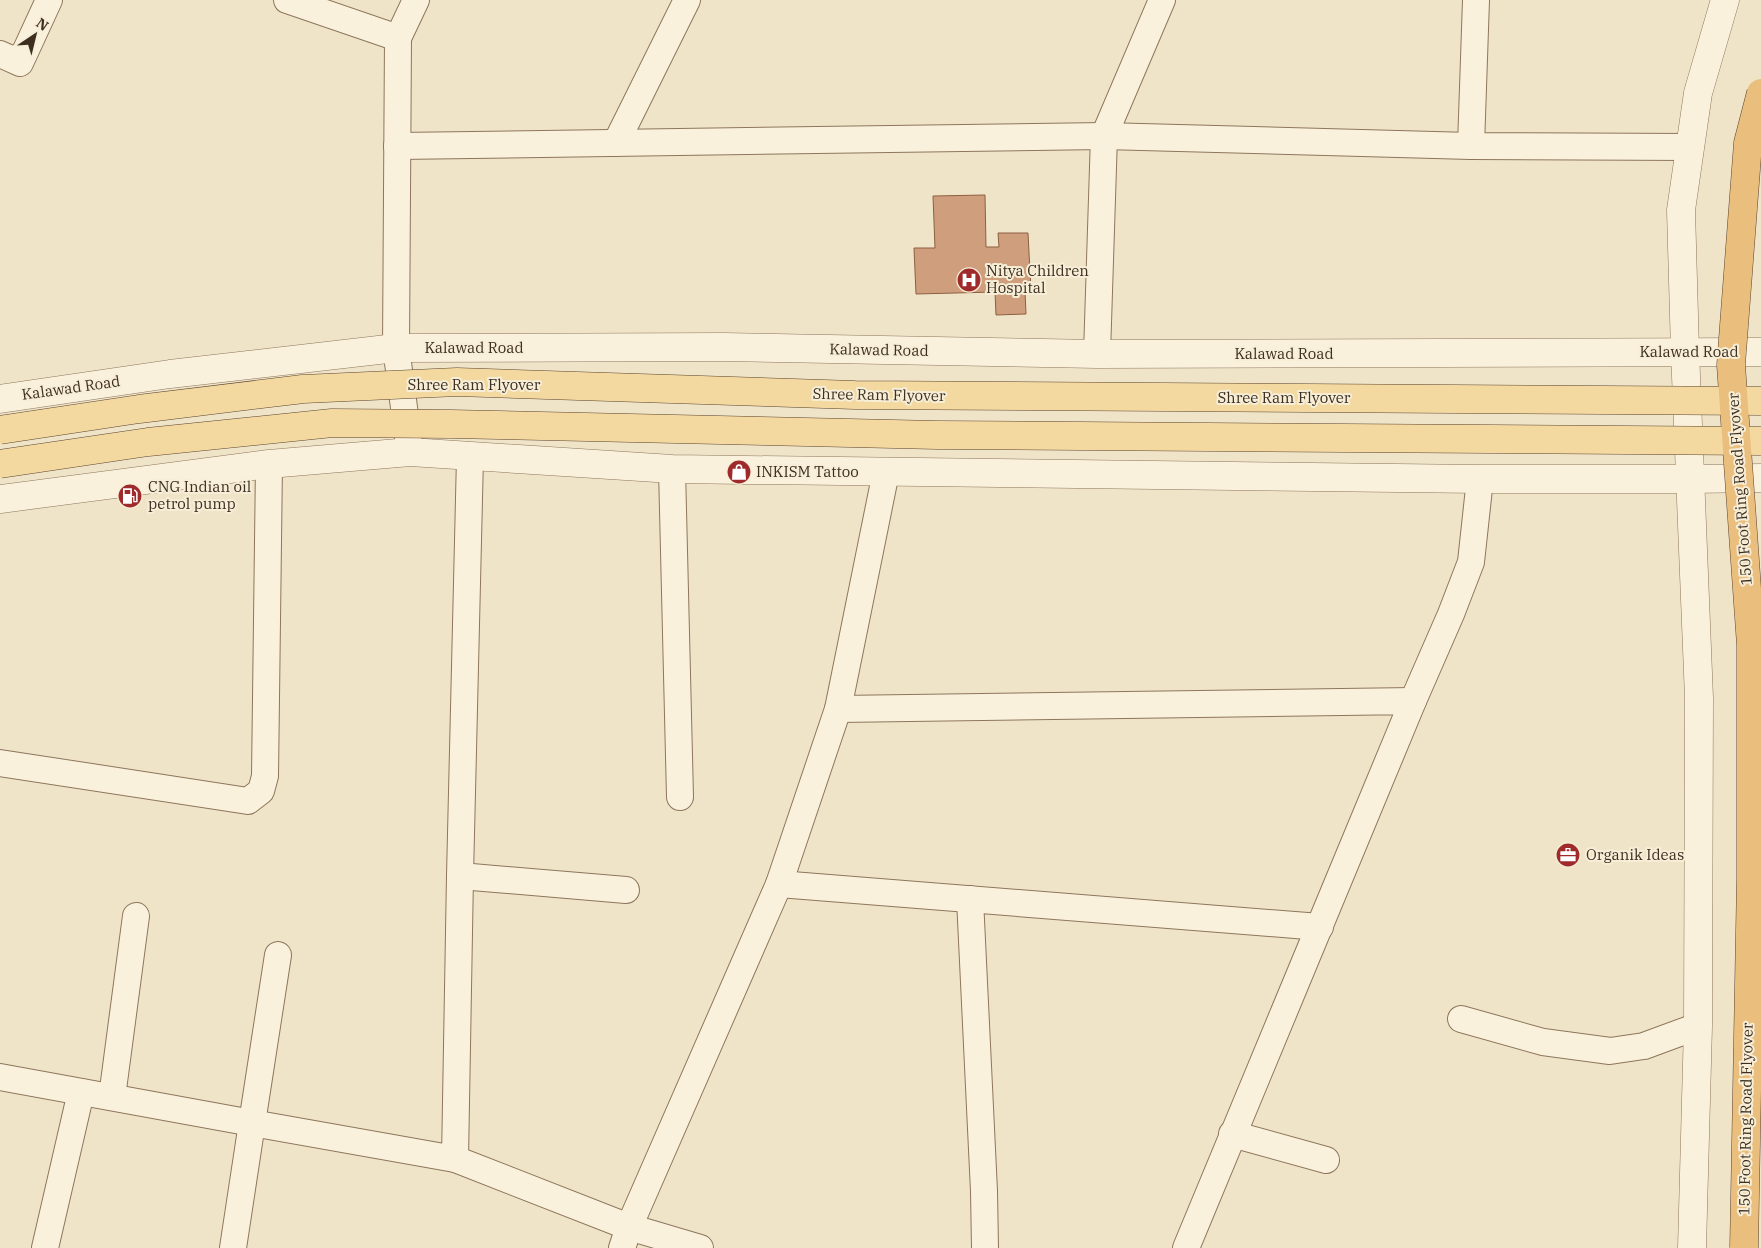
<svg xmlns="http://www.w3.org/2000/svg" width="1761" height="1248" font-family="'IBM Plex Serif',serif">
	<style>
		.building { fill: #cf9f7d; stroke: #8d5f41 }
		.lines { fill: none; stroke-linecap: round; stroke-linejoin: round }
		.minor-casing { stroke: #8d765c; stroke-width: 28 }
		.tertiary-casing { stroke: #8d765c; stroke-width: 29 }
		.minor { stroke: #faf1dc; stroke-width: 26 }
		.tertiary { stroke: #faf1dc; stroke-width: 28 }
		.primary-bridge-casing { stroke: #5b4430; stroke-width: 29; stroke-linecap: butt }
		.trunk-bridge-casing { stroke: #5b4430; stroke-width: 29; stroke-linecap: butt }
		.primary-bridge { stroke: #f3d9a0; stroke-width: 28 }
		.trunk-bridge { stroke: #eabe7c; stroke-width: 28 }
		.labels { text-anchor: middle; stroke-width: 4; stroke-linejoin: round; paint-order: stroke }
		.poi-label { font-size: 15px; fill: #3d2e20; stroke: #f7eed8; text-anchor: start }
		.street-label { font-size: 15px; fill: #3d2e20; stroke: #f7eed8 }
	</style>
	<rect width="100%" height="100%" fill="#f0e4c8"/>
	<polygon class="building" points="985,195 986,247 999,247 998,233 1028,233 1031,291 1025,291 1026,314 996,315 995,292 916,294 914,248 935,248 933,196"/>
	<g class="lines">
		<defs>
			<g id="minor">
				<polyline points="287,0 398,38"/>
				<polyline points="0,54 20,63 49,0"/>
				<polyline points="616,143 687,0"/>
				<polyline points="397,146 1104,136 1471,146 1690,147"/>
				<polyline points="1471,146 1476,0"/>
				<polyline points="1097,354 1104,136 1162,0"/>
				<polyline points="410,452 396,348 398,38 416,0"/>
				<polyline points="672,469 680,797"/>
				<polyline points="1413,701 1451,614 1471,562 1480,479"/>
				<polyline points="838,709 1413,701 1186,1248"/>
				<polyline points="0,763 248,801 261,791 265,776 269,464"/>
				<polyline points="460,876 626,890"/>
				<polyline points="779,884 1320,927"/>
				<polyline points="970,899 984,1191 985,1248"/>
				<polyline points="1461,1019 1543,1042 1610,1051 1644,1046 1698,1026"/>
				<polyline points="0,1077 252,1123 278,955"/>
				<polyline points="112,1097 136,916"/>
				<polyline points="1232,1134 1326,1160"/>
				<polyline points="455,1159 629,1227 700,1248"/>
				<polyline points="45,1248 81,1092"/>
				<polyline points="233,1248 252,1123 455,1159 460,876 470,457"/>
				<polyline points="622,1248 629,1227 779,884 838,709 886,472"/>
			</g>
			<g id="tertiary">
				<polyline points="0,399 170,374 396,348 724,347 1097,354 1761,352"/>
				<polyline points="0,499 269,464 410,452 672,469 1480,479 1691,479 1761,478"/>
				<polyline points="1692,1248 1698,1026 1699,698 1685,351 1681,210 1698,93 1725,0"/>
			</g>
		</defs>
		<use href="#minor" class="minor-casing"/>
		<use href="#tertiary" class="tertiary-casing"/>
		<use href="#minor" class="minor"/>
		<use href="#tertiary" class="tertiary"/>
		<defs>
			<g id="primary-bridge">
				<polyline points="0,430 139,409 303,389 457,382 855,395 1761,401"/>
				<polyline points="0,464 148,442 332,423 451,424 937,435 1761,441"/>
			</g>
			<polyline id="trunk-bridge" points="1744,1248 1751,878 1751,645 1731,365 1748,143 1761,93"/>
		</defs>
		<use href="#primary-bridge" class="primary-bridge-casing"/>
		<use href="#trunk-bridge" class="trunk-bridge-casing"/>
		<use href="#primary-bridge" class="primary-bridge"/>
		<use href="#trunk-bridge" class="trunk-bridge"/>
	</g>
	<defs>
		<symbol id="hospital-disc" viewBox="-11 -11 22 22"><circle r="9.5" fill="#9e2a2b" stroke="#f7eed8"/><path d="M-5-5h3v3.5h4V-5h3V5h-3V1.5h-4V5h-3Z" fill="#fff"/></symbol>
		<symbol id="shop-disc" viewBox="-11 -11 22 22"><circle r="9.5" fill="#9e2a2b" stroke="#f7eed8"/><path d="M-5-2.5h2.3a2.7 3.5 0 0 1 5.4 0H5L5.5 6h-11ZM-1.5-2.5h3a1.5 2.3 0 0 0-3 0Z" fill="#fff"/></symbol>
		<symbol id="fuel-disc" viewBox="-11 -11 22 22"><circle r="9.5" fill="#9e2a2b" stroke="#f7eed8"/><path d="M-5.5-6h7V0h2V4h1.3V-2.5L3-4.5l.8-.8L6-3V5H2.5V1h-1V6h-7ZM-4.2-4.7v3.2H.2V-4.7Z" fill="#fff"/></symbol>
		<symbol id="office-disc" viewBox="-11 -11 22 22"><circle r="9.5" fill="#9e2a2b" stroke="#f7eed8"/><path d="M-6-3h4V-5.5h4V-3h4V5H-6ZM-1-4.5V-3h2v-1.5ZM-6 0V1H6V0Z" fill="#fff"/></symbol>
	</defs>
	<g fill-rule="evenodd">
		<use href="#hospital-disc" x="955" y="266" width="28" height="28"/>
		<use href="#shop-disc" x="725" y="458" width="28" height="28"/>
		<use href="#fuel-disc" x="116" y="482" width="28" height="28"/>
		<use href="#office-disc" x="1554" y="841" width="28" height="28"/>
	</g>
	<g class="labels">
		<g class="poi-label">
			<text x="986" y="276">Nitya Children<tspan x="986" dy="17">Hospital</tspan></text>
			<text x="756" y="477">INKISM Tattoo</text>
			<text x="148" y="492">CNG Indian oil<tspan x="148" dy="17">petrol pump</tspan></text>
			<text x="1586" y="860">Organik Ideas</text>
		</g>
		<g class="street-label">
			<text x="474" y="353">Kalawad Road</text>
			<text transform="translate(879 350) rotate(1)" y="5">Kalawad Road</text>
			<text x="1689" y="357">Kalawad Road</text>
			<text x="1284" y="359">Kalawad Road</text>
			<text x="474" y="390">Shree Ram Flyover</text>
			<text transform="translate(71 388) rotate(-8)" y="5">Kalawad Road</text>
			<text transform="translate(879 395) rotate(1)" y="5">Shree Ram Flyover</text>
			<text x="1284" y="403">Shree Ram Flyover</text>
			<text transform="translate(1740 489) rotate(-94)" y="5">150 Foot Ring Road Flyover</text>
			<text transform="translate(1746 1119) rotate(-89)" y="5">150 Foot Ring Road Flyover</text>
		</g>
	</g>
	<g transform="translate(35 35) rotate(35)" stroke="#f7eed8" stroke-width="4" paint-order="stroke">
	<path d="M0-4L9 19L0 12L-9 19Z" fill="#3d2e20"/>
	<text y="-8" font-size="14" font-weight="bold" text-anchor="middle" fill="#3d2e20">N</text>
	</g>
</svg>
